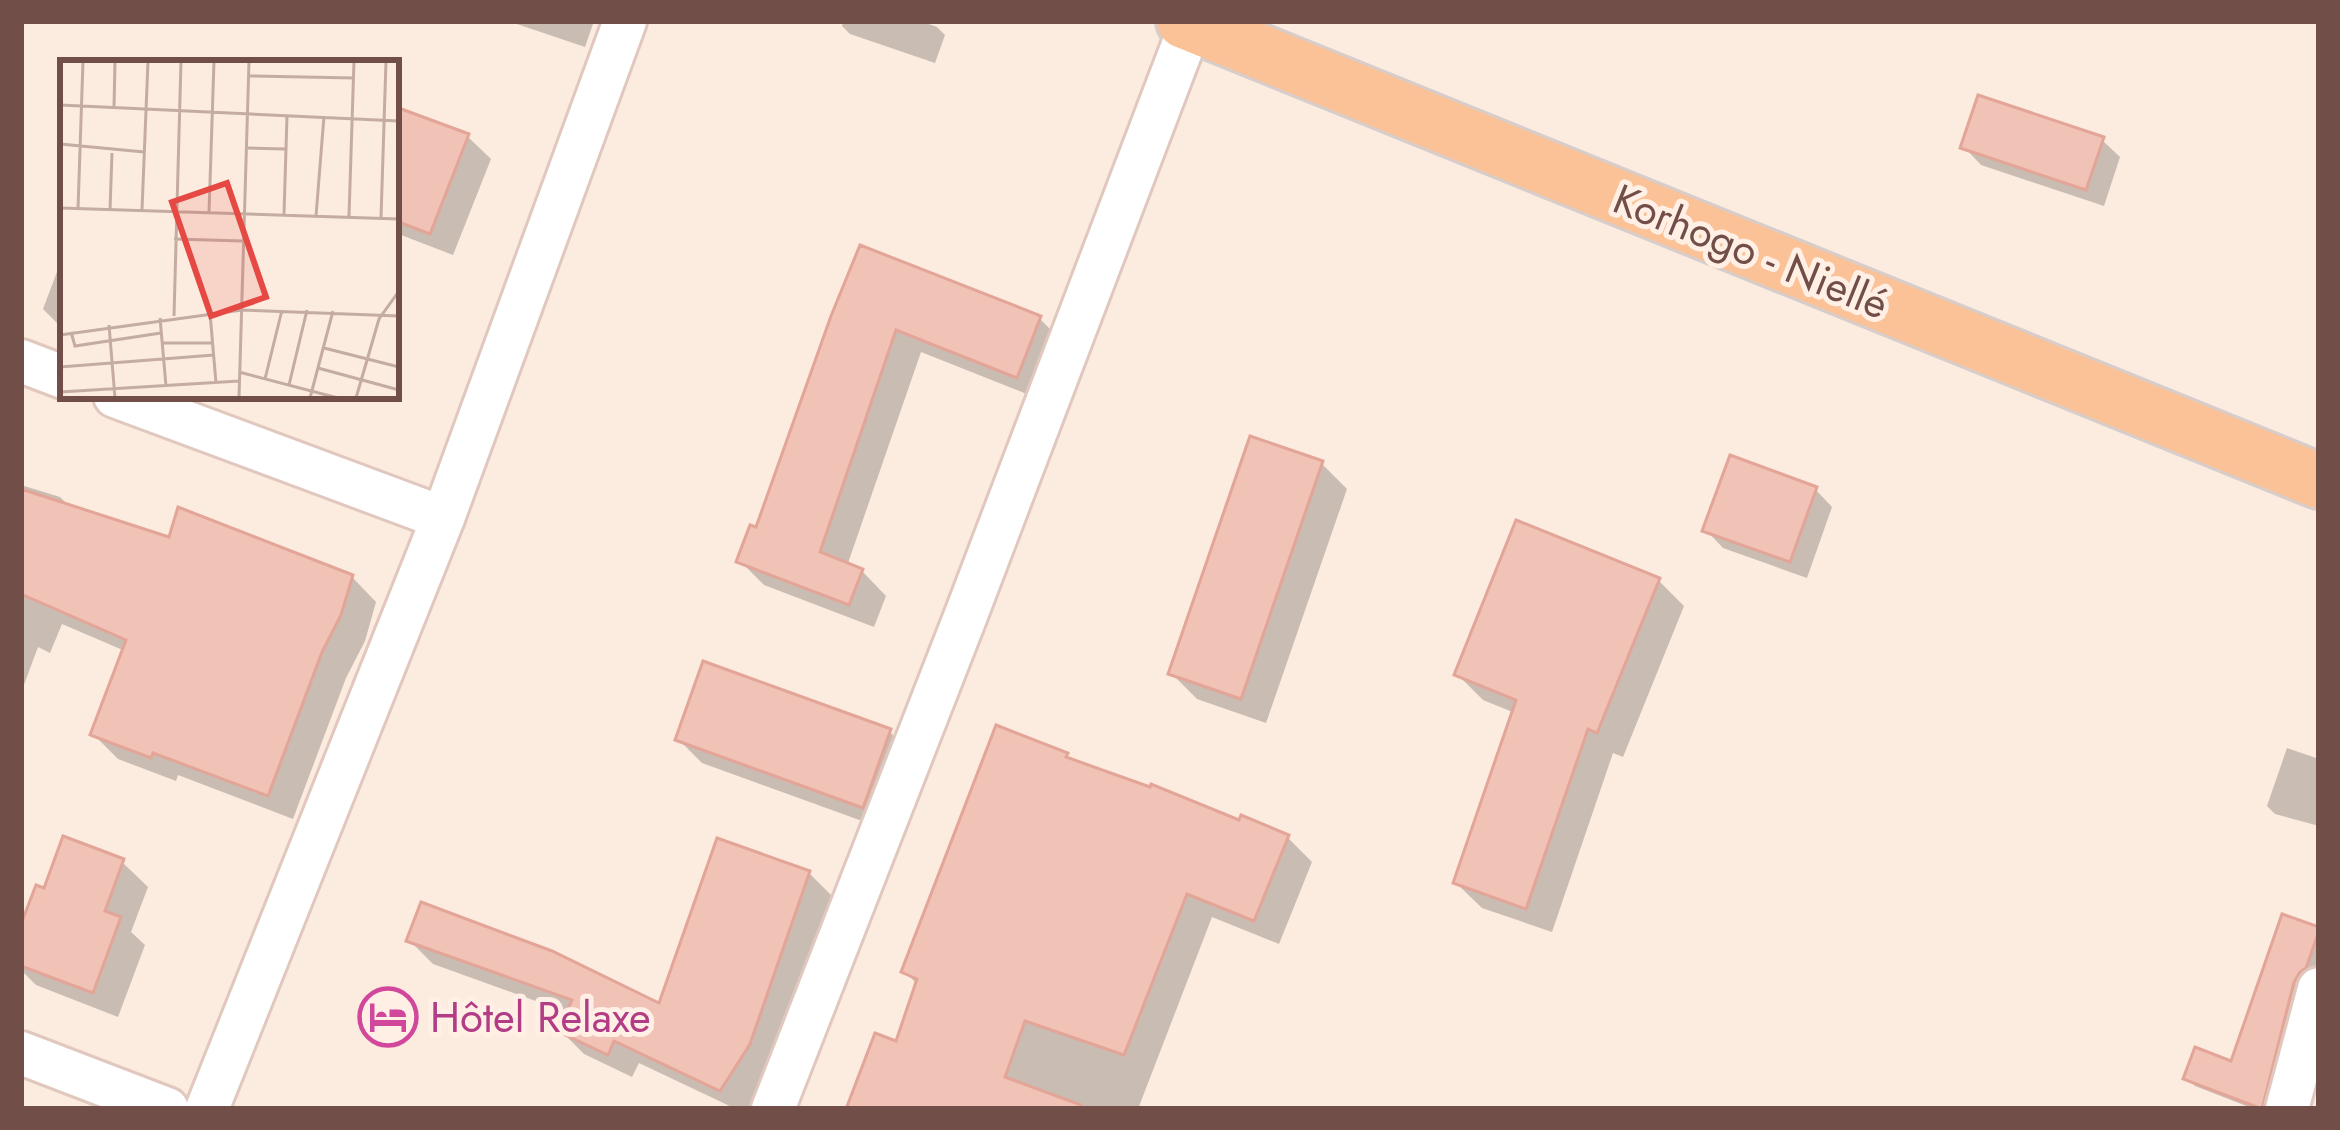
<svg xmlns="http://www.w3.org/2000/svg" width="2340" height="1130" font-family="Jost,sans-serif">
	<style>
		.shadow { fill: #0003 }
		.building { fill: #f1c3b7; stroke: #e3a597; stroke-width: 3 }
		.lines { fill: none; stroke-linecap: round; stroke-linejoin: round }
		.minor-casing { stroke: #e1c8be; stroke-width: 48 }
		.major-casing { stroke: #d7cdcb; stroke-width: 60 }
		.minor { stroke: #fff; stroke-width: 42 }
		.major { stroke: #fbc297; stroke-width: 54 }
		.labels { text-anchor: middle; stroke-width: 10; stroke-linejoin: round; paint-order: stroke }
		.street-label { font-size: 42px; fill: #714e47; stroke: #ffefe5 }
		.hotel-label { font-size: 42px; fill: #b23c85; stroke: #ffefe5; text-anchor: start }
		.inset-road { fill: none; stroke: #c4aca2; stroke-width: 3 }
		.view { fill: #e64843; fill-opacity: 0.15; stroke: #e64843; stroke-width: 6 }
		.inset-edge { fill: none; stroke: #714e47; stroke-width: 6 }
	</style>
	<rect width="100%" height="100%" fill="#fcebdf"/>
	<g class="shadow">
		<polygon points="508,21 594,21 585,47"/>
		<polygon points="838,21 920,21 937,27 945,35 935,63 850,34 842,26 843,22"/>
		<polygon points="396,110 468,137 491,159 453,255 396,233"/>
		<polygon points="2102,140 2120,157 2104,206 1981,165 1964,147"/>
		<polygon points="63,256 63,329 43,309"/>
		<polygon points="833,317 1040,319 1064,343 1042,400 921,352 847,566 862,571 886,596 874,627 764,585 740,561 758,531"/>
		<polygon points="1321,463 1347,489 1266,723 1197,699 1171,673"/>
		<polygon points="21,485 60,497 71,508 171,541 352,577 376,602 365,641 346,678 293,819 178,775 176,781 118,759 94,735 125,651 62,624 50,653 38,647 21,693"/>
		<polygon points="1815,489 1832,507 1807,578 1723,548 1706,530"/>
		<polygon points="1658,580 1684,606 1623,757 1613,753 1552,932 1482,908 1456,883 1515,713 1483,700 1457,674"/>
		<polygon points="890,732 914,756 887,830 702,763 678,739"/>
		<polygon points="2287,748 2319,759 2319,826 2275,814 2267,806"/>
		<polygon points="1066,756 1073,763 1240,824 1287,837 1312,862 1279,944 1212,917 1138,1109 848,1109 898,1045 918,985 905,972"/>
		<polygon points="122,862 148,887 131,932 145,945 118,1017 36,985 21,970 21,932 46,892"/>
		<polygon points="809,873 833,897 773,1069 748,1109 736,1109 639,1063 632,1077 584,1054 560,1030 569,1013 433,964 409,940 660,1007"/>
		<polygon points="2319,930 2319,961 2272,1109 2254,1109 2195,1086 2187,1078 2233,1065"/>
	</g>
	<g class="building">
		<polygon points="1978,95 2104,137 2086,190 1960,148"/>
		<polygon points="396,107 469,134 430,234 396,221"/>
		<polygon points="860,245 1041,316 1017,378 896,330 820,552 863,569 849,605 736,562 750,525 756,527 831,316"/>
		<polygon points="1250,436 1323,461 1241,699 1168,674"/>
		<polygon points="1730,455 1817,487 1790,562 1702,531"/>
		<polygon points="21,489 169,537 178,507 353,575 341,615 322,652 268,796 153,753 151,758 90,735 126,640 21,594"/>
		<polygon points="1516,520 1660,578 1597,733 1588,729 1526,909 1453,883 1516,700 1454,675"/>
		<polygon points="703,661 891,729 863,808 675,740"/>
		<polygon points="996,725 1068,753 1066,757 1150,787 1151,784 1239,820 1241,815 1289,835 1254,921 1187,894 1124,1055 1025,1021 1005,1077 1081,1105 1080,1109 846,1109 875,1033 896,1041 917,979 901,972"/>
		<polygon points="63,836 124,859 105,911 121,917 93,993 21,966 21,924 36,885 44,888"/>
		<polygon points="717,838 810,871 750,1044 720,1091 614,1041 608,1055 557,1031 572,1000 406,941 421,902 552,951 659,1003"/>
		<polygon points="2282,914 2319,927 2319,931 2306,968 2300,972 2294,982 2262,1109 2183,1079 2195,1047 2231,1061"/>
	</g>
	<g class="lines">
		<defs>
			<g id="minor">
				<polyline points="21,361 63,377"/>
				<polyline points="115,396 443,518"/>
				<polyline points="21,1053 167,1109"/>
				<polyline points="207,1109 443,518 625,21"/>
				<polyline points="773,1109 966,615 1191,24"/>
				<polyline points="2287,1109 2319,989"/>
			</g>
			<polyline id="major" points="1184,21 2319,481"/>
		</defs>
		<use href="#minor" class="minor-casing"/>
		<use href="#major" class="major-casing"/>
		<use href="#minor" class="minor"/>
		<use href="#major" class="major"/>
	</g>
	<defs>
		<symbol id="hotel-ring" viewBox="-11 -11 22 22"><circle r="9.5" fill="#ffefe5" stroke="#d1479c" stroke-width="1.5"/><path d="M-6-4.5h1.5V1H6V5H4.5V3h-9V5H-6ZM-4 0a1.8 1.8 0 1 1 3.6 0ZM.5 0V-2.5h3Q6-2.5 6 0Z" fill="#d1479c"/></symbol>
	</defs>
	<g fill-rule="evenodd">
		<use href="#hotel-ring" x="355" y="984" width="66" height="66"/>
	</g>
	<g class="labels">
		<g class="street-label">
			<text transform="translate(1751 251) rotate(22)" y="15">Korhogo - Niellé</text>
		</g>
		<g class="hotel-label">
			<text x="430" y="1032">Hôtel Relaxe</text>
		</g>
	</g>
	<g transform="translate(60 60)">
		<rect width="339" height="339" fill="#fcebdf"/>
		<path class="inset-road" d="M190,16L294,18M0,45L339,61M54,48L55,1M0,84L84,92M188,88L226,89M0,148L339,159M18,149L23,1M50,150L52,93M82,150L88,1M149,153L154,1M224,154L227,56M256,156L264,56M289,156L294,1M321,158L326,1M114,179L183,181M150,253L156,323M114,256L121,1M100,258L106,326M49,265L55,338M11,272L15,286L101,273M0,275L182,250L339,256M102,283H153M264,288L339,307M0,307L154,295M258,308L339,330M179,312L278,338M205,319L222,250M229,325L247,250M0,332L179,321M179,338L189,1M250,338L273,251M296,338L319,259L339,231"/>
		<path class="view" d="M167,123L206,237L151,256L112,142Z"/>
		<rect width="339" height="339" class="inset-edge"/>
	</g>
	<rect width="2340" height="1130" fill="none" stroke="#714e47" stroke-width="48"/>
</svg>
